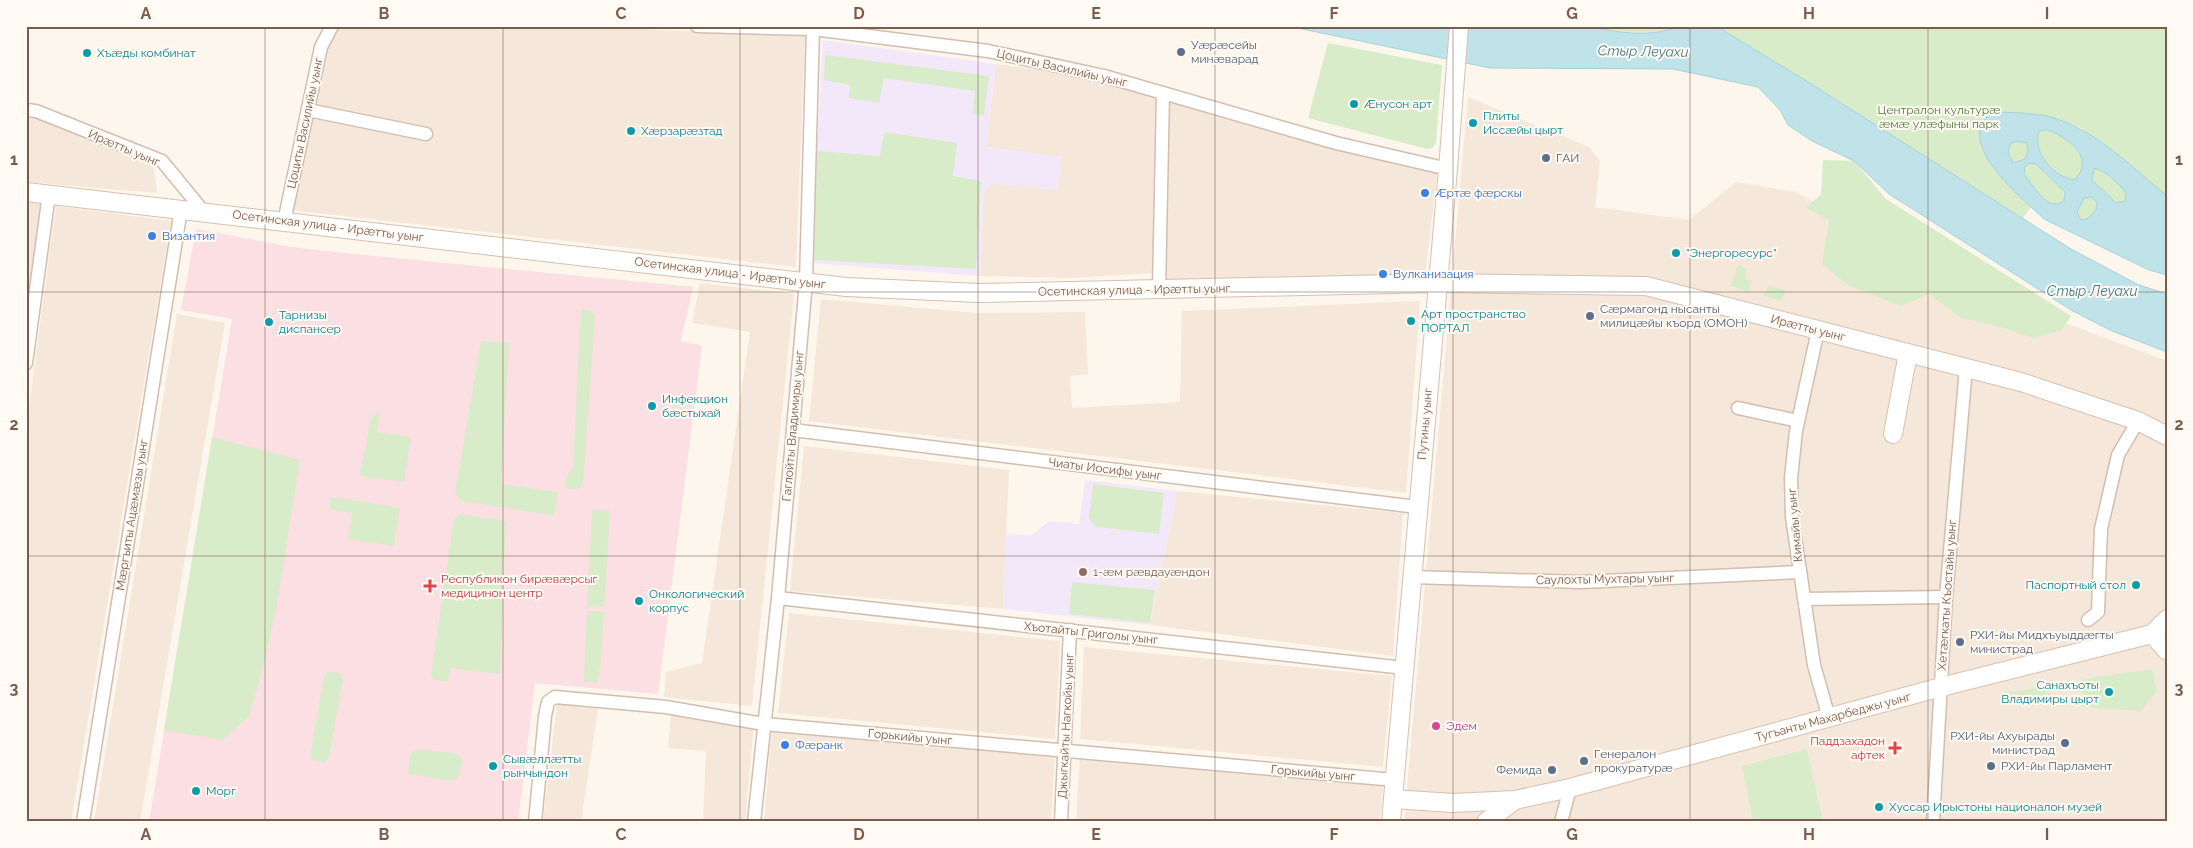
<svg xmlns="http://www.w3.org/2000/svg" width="2193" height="848" font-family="Raleway,sans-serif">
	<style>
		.residential { fill: #f5e8da }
		.education { fill: #f3e8fa }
		.medical { fill: #fbdfe3 }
		.green { fill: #d8ecc9 }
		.water { fill: #bfe3e8; stroke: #a5d3da; fill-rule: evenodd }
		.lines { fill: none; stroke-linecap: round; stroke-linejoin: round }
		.street-casing { stroke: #d1beb0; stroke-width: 15 }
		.secondary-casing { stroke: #d6c0b0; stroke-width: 20 }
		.street { stroke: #fff; stroke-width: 12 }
		.secondary { stroke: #fff; stroke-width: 18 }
		.grid { fill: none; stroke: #7a5c4d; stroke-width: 1; stroke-opacity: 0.55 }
		.service-dot { fill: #5c6f8a; stroke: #fffaf3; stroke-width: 2 }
		.culture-dot { fill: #0f9aa8; stroke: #fffaf3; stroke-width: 2 }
		.shop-dot { fill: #3f7fe0; stroke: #fffaf3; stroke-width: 2 }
		.education-dot { fill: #8d6e63; stroke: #fffaf3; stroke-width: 2 }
		.health-dot { fill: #e0444e; stroke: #fffaf3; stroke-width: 2 }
		.hotel-dot { fill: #d1479c; stroke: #fffaf3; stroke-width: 2 }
		.labels { text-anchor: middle; stroke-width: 4; stroke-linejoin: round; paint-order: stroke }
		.service-label { font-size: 12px; fill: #4e5e75; stroke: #fffaf3; text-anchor: start }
		.culture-label { font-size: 12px; fill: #0d838f; stroke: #fffaf3; text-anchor: start }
		.street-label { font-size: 12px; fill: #7a5c4d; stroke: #fffaf3 }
		.park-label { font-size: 12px; fill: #537a41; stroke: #fffaf3 }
		.shop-label { font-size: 12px; fill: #366cbe; stroke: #fffaf3; text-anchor: start }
		.education-label { font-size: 12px; fill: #785e54; stroke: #fffaf3; text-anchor: start }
		.health-label { font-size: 12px; fill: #be3a42; stroke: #fffaf3; text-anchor: start }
		.hotel-label { font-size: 12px; fill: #b23c85; stroke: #fffaf3; text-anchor: start }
		.water-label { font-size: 14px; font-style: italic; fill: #437c86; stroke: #fffaf3 }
		.neatline { fill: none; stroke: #7a5c4d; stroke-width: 2 }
		.grid-label { font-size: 16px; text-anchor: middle; font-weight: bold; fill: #7a5c4d }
	</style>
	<rect width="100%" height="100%" fill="#fdf6ec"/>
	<g class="residential">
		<polygon points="337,26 554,26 805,35 796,267 290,210 323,49"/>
		<polygon points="996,64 1081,76 1155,97 1154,273 1070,278 980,276 984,191 991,183 1057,190 1062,157 986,147"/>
		<polygon points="1468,97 1589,147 1600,161 1595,207 1689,220 1736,182 1796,192 1964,285 2167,361 2167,822 1404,822"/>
		<polygon points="1167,99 1437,173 1425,277 1165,280"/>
		<polygon points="26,116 34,117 153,163 157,193 26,182"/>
		<polygon points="26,201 42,203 26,317"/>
		<polygon points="56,206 171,221 71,822 26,822 26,429"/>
		<polygon points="700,283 794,294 752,706 664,697 666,672 702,663 750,332 692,323"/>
		<polygon points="821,299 976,313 1085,312 1088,374 1070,376 1072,408 1180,402 1182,311 1420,301 1406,493 809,421"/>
		<polygon points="177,314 225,323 140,822 94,822"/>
		<polygon points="804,446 1009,470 1003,609 790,591"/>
		<polygon points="1177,491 1403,513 1393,656 1150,625"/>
		<polygon points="789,613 1060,641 1055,739 778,713"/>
		<polygon points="1084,647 1392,676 1383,767 1080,739"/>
		<polygon points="557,704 598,709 581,822 543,822"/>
		<polygon points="671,714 754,724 745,822 703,822 706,751 668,748"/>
		<polygon points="772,729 1055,756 1051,822 764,822"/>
		<polygon points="1080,758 1384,783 1379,822 1076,822"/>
	</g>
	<g class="education">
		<polygon points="823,40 996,64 986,147 1062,157 1057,190 991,183 984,191 980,276 810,263"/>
		<polygon points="1085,480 1177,491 1150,625 1003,609 1006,534 1032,535 1049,521 1079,524"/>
	</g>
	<polygon class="medical" points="196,229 292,247 344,253 693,287 681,341 702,346 658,694 535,683 518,822 149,822 232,319 181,310"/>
	<g class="green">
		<path d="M1587,26H1674L1672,29C1643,36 1617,32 1587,26Z"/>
		<polygon points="1716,26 2167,26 2167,196 2081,128 2059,119 2012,113 1992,167 2031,207 2023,218 1808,82"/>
		<polygon points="1328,43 1442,65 1436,143 1432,148 1427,149 1308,118"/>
		<polygon points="825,55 989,76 984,116 973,114 975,91 884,78 879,103 849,98 850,85 824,80"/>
		<path d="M2047,130C2067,136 2096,159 2074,180C2053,176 2032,153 2039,131Z"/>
		<polygon points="884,132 957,143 953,176 981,181 976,269 814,260 817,151 880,156"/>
		<polygon points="2017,141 2027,143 2028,152 2025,159 2012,163 2008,153 2010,144"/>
		<polygon points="1823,160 1854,161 1886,199 2071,316 2062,330 2033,338 1991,324 1961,318 1929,294 1901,306 1849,286 1822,264 1829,220 1806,208 1821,194"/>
		<path d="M2030,162L2036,164L2065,192L2064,201C2047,213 2033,185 2024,174L2025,166Z"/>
		<path d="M2094,168C2108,172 2117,182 2126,193L2125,201L2116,203L2091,180Z"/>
		<polygon points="2091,197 2097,202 2096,211 2087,220 2081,220 2077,212 2084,198"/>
		<polygon points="1738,265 1747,269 1745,279 1752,281 1750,284 1750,292 1731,286"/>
		<polygon points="1768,286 1786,290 1781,301 1764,296"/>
		<polygon points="581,309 590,310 595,316 583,483 580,488 570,490 565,484 567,475 573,467"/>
		<polygon points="481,341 509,343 501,484 556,492 557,494 555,513 552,515 461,501 455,493"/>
		<polygon points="380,409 377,432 411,437 404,482 360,476 370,421"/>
		<polygon points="212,437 300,460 276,610 264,664 249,716 223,740 164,730"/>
		<polygon points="1093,484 1164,493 1159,534 1096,527 1089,518"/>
		<polygon points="331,497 400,508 394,546 348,539 352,513 329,509"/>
		<polygon points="592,510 610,511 604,607 587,606"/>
		<polygon points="459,514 506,521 500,674 451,668 448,681 435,680 431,676 454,519"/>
		<polygon points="1072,582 1155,590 1150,623 1069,614"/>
		<polygon points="587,611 604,612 601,661 597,683 584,682"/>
		<polygon points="2152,669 2157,691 2141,711 2082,707 2083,679"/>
		<polygon points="328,672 340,673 343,679 329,758 325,762 312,760 310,756 324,677"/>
		<polygon points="2049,686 2049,705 2004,702 2003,693"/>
		<polygon points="418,749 455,753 462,759 459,777 451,781 410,774 408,771 411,753"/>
		<polygon points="1807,749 1823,822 1753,822 1742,766"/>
	</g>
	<g class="water">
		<path d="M1288,26H1586C1616,32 1643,37 1672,29L1674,26H1716L1808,82L2071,249L2139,285L2167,294V352L2112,331L2071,310L1889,194L1854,161L1812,141L1788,125L1780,110L1758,87L1673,69L1490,68Z"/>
		<path d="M1999,112C2019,113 2042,113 2060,120C2101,135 2134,169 2167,196V275L2149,270L2044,219C2023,199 1974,160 1980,128C1981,124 1986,119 1988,115ZM2047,130C2067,136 2097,159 2074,180C2053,176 2032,153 2039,131ZM2017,141L2027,143L2028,152L2025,159L2013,163L2008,153L2010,144ZM2030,163L2036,164L2065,192L2064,201C2047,213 2033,185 2024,174L2025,166ZM2094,168C2108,172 2117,182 2126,193L2125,201L2116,203L2092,180ZM2091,197L2097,202L2096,210L2087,219L2081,220L2077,212L2084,198Z"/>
	</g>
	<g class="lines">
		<defs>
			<g id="street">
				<polyline points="697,26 813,29 988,51 1104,76 1336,143 1448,169"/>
				<polyline points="26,110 36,111 162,161 204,212"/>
				<polyline points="308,110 426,134"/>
				<polyline points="284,222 321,47 332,26"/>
				<polyline points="1159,290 1163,93"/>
				<polyline points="1818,330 1796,431 1791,478 1792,517 1814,665 1829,718"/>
				<polyline points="26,363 49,194"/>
				<polyline points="1738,408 1798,421"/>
				<polyline points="793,430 1417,507"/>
				<polyline points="1411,577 1581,582 1800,572"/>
				<polyline points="778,598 1404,668"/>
				<polyline points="1804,599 1946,597"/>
				<polyline points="2088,620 2098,612 2101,529 2118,455 2138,421"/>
				<polyline points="83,822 181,209"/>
				<polyline points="535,822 545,716 548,702 555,697 666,707 764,724 1395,780"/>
				<polyline points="754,822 778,598 806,282 813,29"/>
				<polyline points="1061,822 1070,630"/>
				<polyline points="1561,822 1570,788"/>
				<polyline points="1933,822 1946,597 1966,368"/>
			</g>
			<g id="secondary">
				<polyline points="26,192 846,287 979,293 1437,283 1646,286 2021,382 2138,421 2167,436"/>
				<polyline points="1893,434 1908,353"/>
				<polyline points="2152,634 2167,651"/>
				<polyline points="2152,634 2167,619"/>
				<polyline points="1393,799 1453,803 1515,800 1570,788 1941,687 2152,634"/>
				<polyline points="1391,822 1448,169 1459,26"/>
				<polyline points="1486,822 1515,800"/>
			</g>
		</defs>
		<use href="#street" class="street-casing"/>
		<use href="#secondary" class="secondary-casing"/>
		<use href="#street" class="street"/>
		<use href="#secondary" class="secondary"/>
	</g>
	<path class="grid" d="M265,26V822M503,26V822M740,26V822M978,26V822M1215,26V822M1453,26V822M1690,26V822M1928,26V822M26,292H2167M26,556H2167"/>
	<g class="service-dot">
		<circle cx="1181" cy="52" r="5"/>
		<circle cx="1546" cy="158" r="5"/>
		<circle cx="1590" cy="316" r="5"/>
		<circle cx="1960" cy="642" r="5"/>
		<circle cx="2065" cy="743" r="5"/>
		<circle cx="1584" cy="761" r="5"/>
		<circle cx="1991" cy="766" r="5"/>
		<circle cx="1552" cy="770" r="5"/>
	</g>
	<g class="culture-dot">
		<circle cx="87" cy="53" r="5"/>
		<circle cx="1354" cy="104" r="5"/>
		<circle cx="1473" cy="123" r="5"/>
		<circle cx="631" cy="131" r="5"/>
		<circle cx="1676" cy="253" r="5"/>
		<circle cx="1411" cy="321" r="5"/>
		<circle cx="269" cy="322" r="5"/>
		<circle cx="652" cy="406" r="5"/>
		<circle cx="2136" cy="585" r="5"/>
		<circle cx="639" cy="601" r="5"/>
		<circle cx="2109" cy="692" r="5"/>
		<circle cx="493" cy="766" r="5"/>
		<circle cx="196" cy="791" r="5"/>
		<circle cx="1879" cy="807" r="5"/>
	</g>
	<g class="shop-dot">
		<circle cx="1425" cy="193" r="5"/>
		<circle cx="152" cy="236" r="5"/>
		<circle cx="1383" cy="274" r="5"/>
		<circle cx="785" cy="745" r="5"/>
	</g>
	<circle class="education-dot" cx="1083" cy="572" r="5"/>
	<g class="health-dot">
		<path d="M427.5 578.5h5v5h5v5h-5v5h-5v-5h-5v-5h5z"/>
		<path d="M1892.5 740.5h5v5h5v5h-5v5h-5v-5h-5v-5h5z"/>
	</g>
	<circle class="hotel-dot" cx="1436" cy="726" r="5"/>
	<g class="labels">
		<g class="service-label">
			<text x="1191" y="49">Уæрæсейы<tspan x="1191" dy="14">минæварад</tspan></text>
			<text x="1556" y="162">ГАИ</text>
			<text x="1600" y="313">Сæрмагонд нысанты<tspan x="1600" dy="14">милицæйы къорд (ОМОН)</tspan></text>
			<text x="1970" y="639">РХИ-йы Мидхъуыддæгты<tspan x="1970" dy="14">министрад</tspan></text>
			<text x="2055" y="740" text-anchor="end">РХИ-йы Ахуырады<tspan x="2055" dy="14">министрад</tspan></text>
			<text x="1594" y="758">Генералон<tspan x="1594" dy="14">прокуратурæ</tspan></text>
			<text x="2001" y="770">РХИ-йы Парламент</text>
			<text x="1542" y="774" text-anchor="end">Фемида</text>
		</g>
		<g class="culture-label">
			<text x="97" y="57">Хъæды комбинат</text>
			<text x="1364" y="108">Æнусон арт</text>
			<text x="1483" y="120">Плиты<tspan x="1483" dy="14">Иссæйы цырт</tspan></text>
			<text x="641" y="135">Хæрзарæзтад</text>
			<text x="1686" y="257">"Энергоресурс"</text>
			<text x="1421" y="318">Арт пространство<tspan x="1421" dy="14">ПОРТАЛ</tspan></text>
			<text x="279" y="319">Тарнизы<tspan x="279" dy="14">диспансер</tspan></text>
			<text x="662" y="403">Инфекцион<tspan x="662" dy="14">бæстыхай</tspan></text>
			<text x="2126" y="589" text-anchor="end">Паспортный стол</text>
			<text x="649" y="598">Онкологический<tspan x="649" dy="14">корпус</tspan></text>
			<text x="2099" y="689" text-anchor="end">Санахъоты<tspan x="2099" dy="14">Владимиры цырт</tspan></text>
			<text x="503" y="763">Сывæллæтты<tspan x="503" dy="14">рынчындон</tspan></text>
			<text x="206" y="795">Морг</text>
			<text x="1889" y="811">Хуссар Ирыстоны националон музей</text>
		</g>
		<g class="street-label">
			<text transform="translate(1062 68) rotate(13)" y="4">Цоциты Василийы уынг</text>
			<text transform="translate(305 123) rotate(-78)" y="4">Цоциты Василийы уынг</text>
			<text transform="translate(124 148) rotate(23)" y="4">Ирæтты уынг</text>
			<text transform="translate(328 226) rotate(7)" y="4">Осетинская улица - Ирæтты уынг</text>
			<text transform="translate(730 273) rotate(7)" y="4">Осетинская улица - Ирæтты уынг</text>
			<text transform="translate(1134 290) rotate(-1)" y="4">Осетинская улица - Ирæтты уынг</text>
			<text transform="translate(1808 328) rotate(14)" y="4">Ирæтты уынг</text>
			<text transform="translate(1425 424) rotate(-85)" y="4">Путины уынг</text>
			<text transform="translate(793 426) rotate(-85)" y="4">Гаглойты Владимиры уынг</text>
			<text transform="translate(1105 469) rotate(7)" y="4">Чиаты Иосифы уынг</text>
			<text transform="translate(132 515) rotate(-81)" y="4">Мӕргъиты Ацӕмӕзы уынг</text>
			<text transform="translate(1795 525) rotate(-95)" y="4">Кимайы уынг</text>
			<text transform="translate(1605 579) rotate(-1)" y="4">Саулохты Мухтары уынг</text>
			<text transform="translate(1947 595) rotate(-86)" y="4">Хетæгкаты Къостайы уынг</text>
			<text transform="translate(1091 633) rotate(6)" y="4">Хъотайты Григолы уынг</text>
			<text transform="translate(1833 717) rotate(-15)" y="4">Тугъанты Махарбеджы уынг</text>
			<text transform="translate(1066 726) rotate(-87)" y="4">Джыгкайты Нагкойы уынг</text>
			<text transform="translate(910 737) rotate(5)" y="4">Горькийы уынг</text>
			<text transform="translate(1313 773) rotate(5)" y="4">Горькийы уынг</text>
		</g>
		<g class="park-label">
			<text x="1939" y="114">Централон культурæ<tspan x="1939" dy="14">æмæ улæфыны парк</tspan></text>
		</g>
		<g class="shop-label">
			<text x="1435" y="197">Æртæ фæрскы</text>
			<text x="162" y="240">Византия</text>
			<text x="1393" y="278">Вулканизация</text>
			<text x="795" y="749">Фæранк</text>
		</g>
		<g class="education-label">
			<text x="1093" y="576">1-æм рӕвдауӕндон</text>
		</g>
		<g class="health-label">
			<text x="441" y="583">Республикон бирæвæрсыг<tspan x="441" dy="14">медицинон центр</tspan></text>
			<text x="1885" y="745" text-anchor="end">Паддзахадон<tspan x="1885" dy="14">афтек</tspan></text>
		</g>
		<g class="hotel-label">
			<text x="1446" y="730">Эдем</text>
		</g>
		<g class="water-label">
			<text transform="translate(1643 51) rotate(1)" y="5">Стыр Леуахи</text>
			<text x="2092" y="296">Стыр Леуахи</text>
		</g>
	</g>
	<rect width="2193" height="848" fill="none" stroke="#fffaf3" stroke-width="55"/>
	<rect x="28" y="28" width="2138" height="792" class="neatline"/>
	<g class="grid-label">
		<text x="146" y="19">A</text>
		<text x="384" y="19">B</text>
		<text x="621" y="19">C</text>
		<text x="859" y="19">D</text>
		<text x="1096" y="19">E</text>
		<text x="1334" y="19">F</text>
		<text x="1572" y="19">G</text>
		<text x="1809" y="19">H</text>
		<text x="2047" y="19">I</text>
		<text x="14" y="165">1</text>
		<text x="2179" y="165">1</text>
		<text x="14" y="430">2</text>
		<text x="2179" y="430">2</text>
		<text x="14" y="694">3</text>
		<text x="2179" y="694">3</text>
		<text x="146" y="840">A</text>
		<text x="384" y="840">B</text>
		<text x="621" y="840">C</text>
		<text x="859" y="840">D</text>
		<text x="1096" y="840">E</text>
		<text x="1334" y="840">F</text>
		<text x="1572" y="840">G</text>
		<text x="1809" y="840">H</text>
		<text x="2047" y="840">I</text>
	</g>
</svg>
